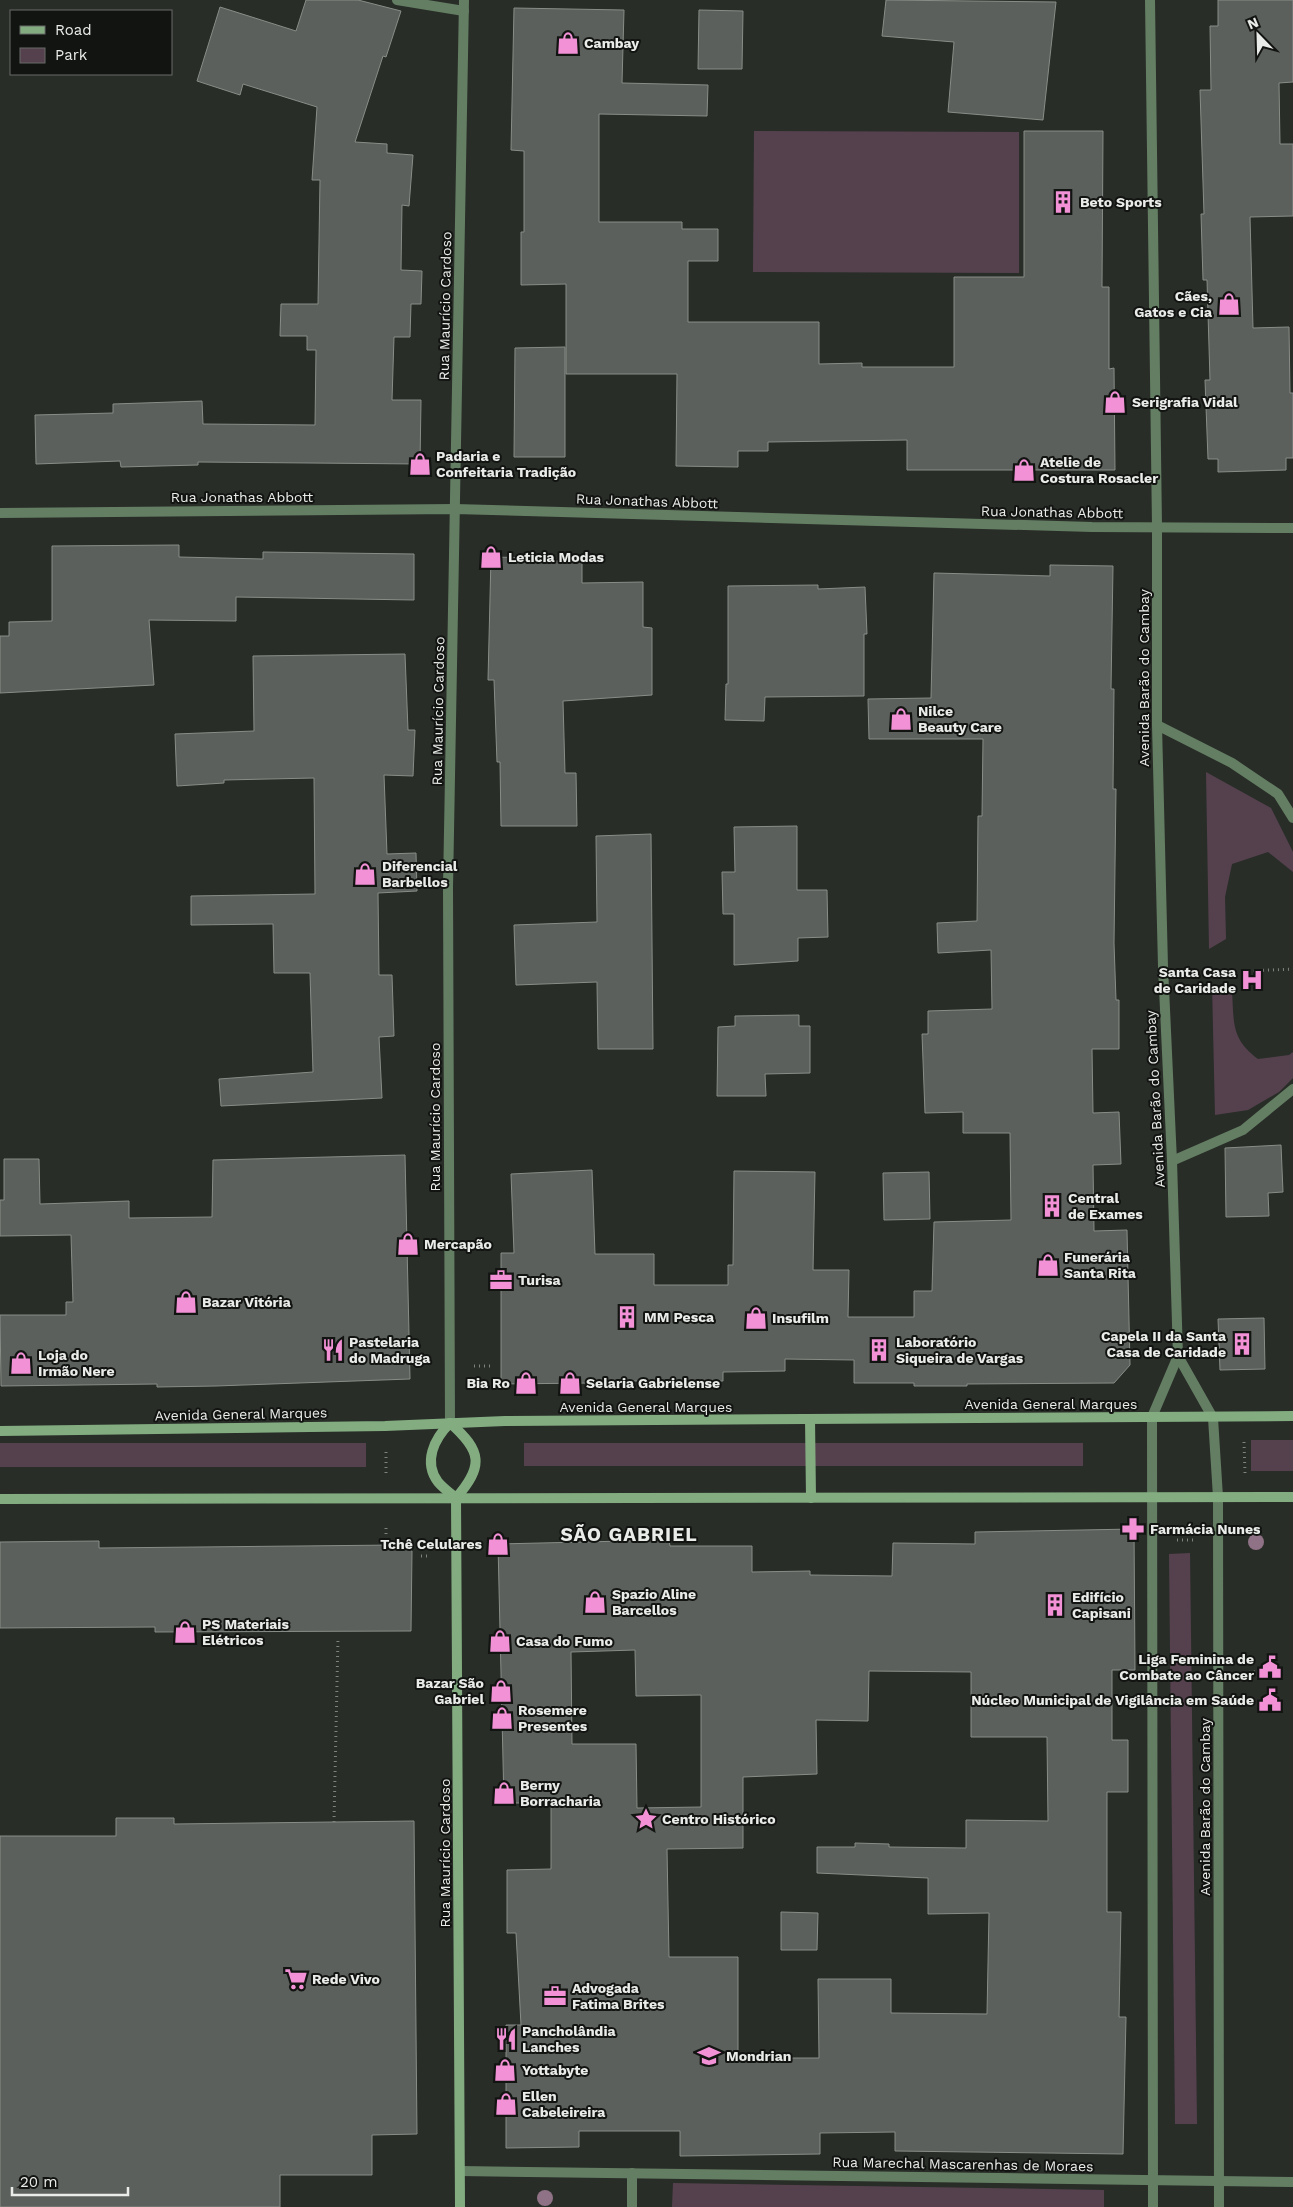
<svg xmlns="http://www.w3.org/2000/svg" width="1293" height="2207" font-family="'Work Sans',sans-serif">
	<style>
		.green { fill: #55414e }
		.building { fill: #5c605c; stroke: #888d88; fill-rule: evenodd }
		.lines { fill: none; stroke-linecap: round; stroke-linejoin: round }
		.path { stroke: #7f827e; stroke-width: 3; stroke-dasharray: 1 4; stroke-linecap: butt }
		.service { stroke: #647e63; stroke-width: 10 }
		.minor { stroke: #647e63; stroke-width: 10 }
		.tertiary { stroke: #647e63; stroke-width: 10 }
		.secondary { stroke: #83ad81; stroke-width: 10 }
		.tree { fill: #907286 }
		.labels { text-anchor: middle; stroke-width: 4; stroke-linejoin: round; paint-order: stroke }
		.poi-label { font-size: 14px; font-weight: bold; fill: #e9ece9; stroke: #121412; text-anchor: start }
		.street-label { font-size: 14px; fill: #e9ece9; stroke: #121412 }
		.district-label { font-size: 19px; font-weight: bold; letter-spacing: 1px; fill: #e9ece9; stroke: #121412 }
	</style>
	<rect width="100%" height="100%" fill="#292d28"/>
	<g class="green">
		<polygon points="754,131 1019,132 1019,273 753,272"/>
		<polygon points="1206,772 1271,808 1293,852 1293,872 1268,852 1232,864 1225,897 1226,939 1209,949"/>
		<path d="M1212,984L1232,991C1234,1023 1231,1039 1258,1059L1289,1055L1293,1052V1078L1279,1092L1248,1110L1215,1115Z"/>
		<rect x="1251" y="1440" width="42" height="31"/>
		<rect x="0" y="1443" width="366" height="24"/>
		<rect x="524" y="1443" width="559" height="23"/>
		<polygon points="1190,1553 1197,2124 1175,2124 1169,1554"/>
		<polygon points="673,2183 1104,2190 1104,2207 672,2207"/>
	</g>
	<g class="building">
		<polygon points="306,0 358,0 401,11 386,57 383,56 355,142 387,144 387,153 413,155 409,206 402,205 401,270 422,271 421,304 411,304 410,337 394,337 392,400 421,400 420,464 198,462 198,465 121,467 120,461 36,464 35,415 113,413 113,404 202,401 203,424 315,425 316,350 307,350 307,336 280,336 281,304 318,304 320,180 312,180 317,107 243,84 240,95 197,81 220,7 296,31"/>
		<polygon points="886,0 1056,2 1043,120 948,112 954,42 882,36"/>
		<polygon points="1218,0 1293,0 1293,82 1279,83 1280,144 1293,144 1293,216 1250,217 1253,328 1289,327 1290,393 1293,393 1293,458 1286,458 1286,470 1218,472 1218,459 1208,459 1205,380 1210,380 1207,280 1203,280 1201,214 1204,214 1200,90 1211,90 1210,26 1218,26"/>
		<polygon points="514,8 624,10 622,83 708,85 707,116 599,114 599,222 682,222 682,229 718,229 718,261 688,261 688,322 819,322 819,364 862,363 862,367 954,367 954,277 1024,277 1024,131 1103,131 1102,287 1109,287 1109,369 1114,368 1115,470 907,470 907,440 768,442 768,451 738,451 738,467 676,466 677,374 566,374 566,284 521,285 521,232 524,232 524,151 511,150"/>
		<polygon points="699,10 743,11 742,69 698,69"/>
		<polygon points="565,347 565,457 514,457 515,348"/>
		<polygon points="179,545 179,557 263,559 263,552 414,554 414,600 236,597 236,621 149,620 154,685 0,693 0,636 9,636 9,622 52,621 52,546"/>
		<polygon points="491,557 541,558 541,561 582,561 582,583 643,582 643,627 652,628 652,695 563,701 565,773 576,773 577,826 501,826 500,762 497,762 494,680 488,680"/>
		<polygon points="1050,565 1113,566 1111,689 1114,689 1113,789 1116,789 1114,943 1116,1000 1119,1000 1119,1049 1092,1049 1093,1113 1119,1112 1121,1164 1093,1165 1094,1231 1127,1230 1130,1365 1114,1383 967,1384 967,1386 914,1386 914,1383 854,1383 854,1360 785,1359 785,1371 723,1372 723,1381 593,1381 593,1383 501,1384 501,1253 514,1253 511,1174 592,1170 595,1254 654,1254 654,1285 728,1285 728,1265 733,1265 734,1171 815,1172 813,1270 849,1270 848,1317 914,1317 914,1291 932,1291 934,1222 1011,1220 1010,1133 963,1133 963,1112 925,1113 922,1034 928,1034 928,1011 992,1009 991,950 938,953 937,923 977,921 978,816 982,816 983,739 869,739 868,699 931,698 934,573 1050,576"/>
		<polygon points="818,585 818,589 865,587 867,634 864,634 864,696 765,697 764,721 725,720 726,684 728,684 728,586"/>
		<polygon points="405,654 408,730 415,730 413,776 384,775 387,854 416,853 417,891 378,893 379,975 392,975 394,1036 379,1037 382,1098 221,1106 219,1079 313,1072 310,973 274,973 273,924 191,925 191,896 315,894 314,778 224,780 224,783 177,786 175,734 254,731 253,656"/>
		<polygon points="797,826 797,890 827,890 828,937 798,938 798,961 734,965 734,914 723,914 722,872 735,872 734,827"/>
		<polygon points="651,834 653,1049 598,1049 597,982 516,985 514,925 597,922 596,836"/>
		<polygon points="799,1015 799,1026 810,1026 810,1073 765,1074 766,1096 717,1096 718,1027 735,1026 735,1016"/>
		<polygon points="1281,1145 1283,1192 1268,1193 1269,1216 1226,1217 1225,1148"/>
		<polygon points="405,1155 410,1379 216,1386 157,1387 157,1384 1,1386 0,1315 66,1315 66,1302 73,1302 71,1235 0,1236 0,1200 4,1200 4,1159 39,1159 40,1204 129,1201 129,1218 212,1217 213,1160"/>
		<polygon points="929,1172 930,1219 884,1220 883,1173"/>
		<polygon points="1264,1318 1265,1369 1220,1370 1218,1319"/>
		<path d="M1134,1529L1135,1670H1112V1740H1128V1792H1107V1912H1121L1119,2017H1126L1123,2154L895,2151V2132L820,2133V2154L680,2156V2131H579V2147L506,2148V2025H521L516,1933H507V1870L551,1869V1803H504L498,1544L669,1540L670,1546H752V1572L810,1571V1575L892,1576L893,1543L975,1544V1532ZM635,1650L636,1696L701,1695V1807L637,1808L636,1744H572L571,1652ZM869,1671L971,1672V1737H1047L1048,1821L966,1820V1848L889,1847V1844L855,1843V1847H817V1873L928,1878V1914L989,1913L987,2014L891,2013V1979H818L819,2058H738V1957H669L667,1849L743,1848V1777L817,1774L816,1720L868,1721Z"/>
		<polygon points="99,1541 99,1548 397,1545 412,1551 411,1631 155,1632 155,1627 0,1628 0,1542"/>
		<polygon points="116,1818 174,1818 174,1824 414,1821 417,2134 372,2135 372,2175 280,2175 280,2207 0,2207 0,1836 116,1836"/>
		<polygon points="781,1912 818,1913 817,1950 781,1950"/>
	</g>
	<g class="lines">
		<g class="path">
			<polyline points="1248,971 1293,969"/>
			<polyline points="474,1366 492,1366"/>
			<polyline points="1244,1442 1245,1473"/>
			<polyline points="386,1452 386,1473"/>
			<polyline points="386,1534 386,1524"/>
			<polyline points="1177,1540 1194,1540"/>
			<polyline points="421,1556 431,1556"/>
			<polyline points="1244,1673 1262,1671"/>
			<polyline points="334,1822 338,1637"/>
		</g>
		<g class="service">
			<polyline points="397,0 464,11"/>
			<polyline points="1157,725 1232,763 1278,794 1293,818"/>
			<polyline points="1172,1161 1243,1130 1293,1089"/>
		</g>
		<g class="minor">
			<polyline points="1150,0 1157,527 1157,725 1163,966 1172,1161 1178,1356 1152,1417 1153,2207"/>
			<polyline points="0,513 455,509 1092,527 1293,528"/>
			<polyline points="1178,1356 1213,1418 1218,1497 1219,2207"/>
			<polyline points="460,2171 1293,2182"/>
			<polyline points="632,2207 632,2173"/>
		</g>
		<polyline class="tertiary" points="450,1423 448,887 464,0"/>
		<g class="secondary">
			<polyline points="810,1419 811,1498"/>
			<path d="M450,1423C482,1451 484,1466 456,1498L460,2207"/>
			<path d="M450,1423C434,1439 423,1462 438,1482C443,1488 450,1493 456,1498"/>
			<polyline points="0,1431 385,1426 505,1421 1293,1416"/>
			<polyline points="0,1499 1293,1497"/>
		</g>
	</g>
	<g class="tree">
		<circle cx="1256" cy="1542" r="8"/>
		<circle cx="545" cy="2198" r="8"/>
	</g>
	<defs>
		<symbol id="shop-bare" viewBox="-9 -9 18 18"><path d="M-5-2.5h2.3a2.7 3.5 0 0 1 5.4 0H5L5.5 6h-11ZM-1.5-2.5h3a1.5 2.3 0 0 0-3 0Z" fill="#f391d6" stroke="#121412" stroke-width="2.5" paint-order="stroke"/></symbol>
		<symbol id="building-bare" viewBox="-9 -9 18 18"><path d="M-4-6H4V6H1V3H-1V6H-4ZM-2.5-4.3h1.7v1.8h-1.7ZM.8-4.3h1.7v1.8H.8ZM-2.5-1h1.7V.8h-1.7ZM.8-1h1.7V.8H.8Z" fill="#f391d6" stroke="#121412" stroke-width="2.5" paint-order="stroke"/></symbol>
		<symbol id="hospital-bare" viewBox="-9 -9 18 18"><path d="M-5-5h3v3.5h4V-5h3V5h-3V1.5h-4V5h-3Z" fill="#f391d6" stroke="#121412" stroke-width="2.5" paint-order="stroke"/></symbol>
		<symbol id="office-bare" viewBox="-9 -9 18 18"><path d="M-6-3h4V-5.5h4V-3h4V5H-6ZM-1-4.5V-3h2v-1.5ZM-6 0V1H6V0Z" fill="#f391d6" stroke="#121412" stroke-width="2.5" paint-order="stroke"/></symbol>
		<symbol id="restaurant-bare" viewBox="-9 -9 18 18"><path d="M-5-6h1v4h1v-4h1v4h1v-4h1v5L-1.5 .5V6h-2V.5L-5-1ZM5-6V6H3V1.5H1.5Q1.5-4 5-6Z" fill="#f391d6" stroke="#121412" stroke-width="2.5" paint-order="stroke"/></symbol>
		<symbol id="pharmacy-bare" viewBox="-9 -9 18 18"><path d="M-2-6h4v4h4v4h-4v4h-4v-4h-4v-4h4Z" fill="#f391d6" stroke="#121412" stroke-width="2.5" paint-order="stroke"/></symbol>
		<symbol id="civic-bare" viewBox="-9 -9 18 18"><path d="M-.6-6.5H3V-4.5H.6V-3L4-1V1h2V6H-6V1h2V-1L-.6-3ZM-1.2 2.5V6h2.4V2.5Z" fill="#f391d6" stroke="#121412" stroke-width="2.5" paint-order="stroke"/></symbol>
		<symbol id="sight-bare" viewBox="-9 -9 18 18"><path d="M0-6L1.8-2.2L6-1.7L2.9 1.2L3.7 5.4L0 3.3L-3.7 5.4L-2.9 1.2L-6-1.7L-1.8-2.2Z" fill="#f391d6" stroke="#121412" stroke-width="2.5" paint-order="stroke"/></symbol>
		<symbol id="supermarket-bare" viewBox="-9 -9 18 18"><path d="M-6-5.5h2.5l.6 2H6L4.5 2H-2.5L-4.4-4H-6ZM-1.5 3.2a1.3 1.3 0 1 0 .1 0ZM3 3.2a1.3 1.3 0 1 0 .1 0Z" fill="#f391d6" stroke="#121412" stroke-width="2.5" paint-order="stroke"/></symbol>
		<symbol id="school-bare" viewBox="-9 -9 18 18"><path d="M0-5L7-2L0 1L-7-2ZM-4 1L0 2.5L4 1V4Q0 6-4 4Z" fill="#f391d6" stroke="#121412" stroke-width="2.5" paint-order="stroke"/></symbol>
	</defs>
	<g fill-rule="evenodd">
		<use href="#shop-bare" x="552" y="27" width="32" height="32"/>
		<use href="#building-bare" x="1047" y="186" width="32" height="32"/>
		<use href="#shop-bare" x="1213" y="288" width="32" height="32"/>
		<use href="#shop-bare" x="1099" y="386" width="32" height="32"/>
		<use href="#shop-bare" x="404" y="448" width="32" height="32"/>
		<use href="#shop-bare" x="1008" y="454" width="32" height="32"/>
		<use href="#shop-bare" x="475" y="541" width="32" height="32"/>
		<use href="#shop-bare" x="885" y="703" width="32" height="32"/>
		<use href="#shop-bare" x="349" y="858" width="32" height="32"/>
		<use href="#hospital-bare" x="1236" y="964" width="32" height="32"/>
		<use href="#building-bare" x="1036" y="1190" width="32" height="32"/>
		<use href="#shop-bare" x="392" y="1228" width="32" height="32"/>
		<use href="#shop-bare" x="1032" y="1249" width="32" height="32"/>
		<use href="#office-bare" x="485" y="1264" width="32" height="32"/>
		<use href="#shop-bare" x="170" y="1286" width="32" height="32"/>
		<use href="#building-bare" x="611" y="1301" width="32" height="32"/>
		<use href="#shop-bare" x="740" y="1302" width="32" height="32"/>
		<use href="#building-bare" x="1226" y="1328" width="32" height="32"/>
		<use href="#restaurant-bare" x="317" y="1334" width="32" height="32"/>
		<use href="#building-bare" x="863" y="1334" width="32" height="32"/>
		<use href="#shop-bare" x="5" y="1347" width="32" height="32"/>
		<use href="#shop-bare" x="510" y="1367" width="32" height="32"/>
		<use href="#shop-bare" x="554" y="1367" width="32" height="32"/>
		<use href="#pharmacy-bare" x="1117" y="1513" width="32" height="32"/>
		<use href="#shop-bare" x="482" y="1528" width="32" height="32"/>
		<use href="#shop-bare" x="579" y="1586" width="32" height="32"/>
		<use href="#building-bare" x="1039" y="1589" width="32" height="32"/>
		<use href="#shop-bare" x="169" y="1616" width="32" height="32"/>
		<use href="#shop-bare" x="484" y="1625" width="32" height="32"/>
		<use href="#civic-bare" x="1254" y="1651" width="32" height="32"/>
		<use href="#shop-bare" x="485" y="1675" width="32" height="32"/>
		<use href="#civic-bare" x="1254" y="1684" width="32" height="32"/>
		<use href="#shop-bare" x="486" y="1702" width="32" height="32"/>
		<use href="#shop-bare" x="488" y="1777" width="32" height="32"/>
		<use href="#sight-bare" x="630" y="1803" width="32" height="32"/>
		<use href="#supermarket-bare" x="280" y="1963" width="32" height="32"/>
		<use href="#office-bare" x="539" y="1980" width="32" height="32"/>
		<use href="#restaurant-bare" x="490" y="2023" width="32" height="32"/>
		<use href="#school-bare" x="693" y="2040" width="32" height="32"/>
		<use href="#shop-bare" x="489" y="2054" width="32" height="32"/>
		<use href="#shop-bare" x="490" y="2088" width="32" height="32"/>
	</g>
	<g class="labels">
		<g class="poi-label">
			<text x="584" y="48">Cambay</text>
			<text x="1080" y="207">Beto Sports</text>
			<text x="1212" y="301" text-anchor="end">Cães,<tspan x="1212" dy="16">Gatos e Cia</tspan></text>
			<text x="1132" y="407">Serigrafia Vidal</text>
			<text x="436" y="461">Padaria e<tspan x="436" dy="16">Confeitaria Tradição</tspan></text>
			<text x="1040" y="467">Atelie de<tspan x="1040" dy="16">Costura Rosacler</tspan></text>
			<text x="508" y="562">Leticia Modas</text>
			<text x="918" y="716">Nilce<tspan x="918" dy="16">Beauty Care</tspan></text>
			<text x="382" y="871">Diferencial<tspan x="382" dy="16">Barbellos</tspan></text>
			<text x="1236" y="977" text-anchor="end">Santa Casa<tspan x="1236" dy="16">de Caridade</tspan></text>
			<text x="1068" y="1203">Central<tspan x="1068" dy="16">de Exames</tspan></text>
			<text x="424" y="1249">Mercapão</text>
			<text x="1064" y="1262">Funerária<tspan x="1064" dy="16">Santa Rita</tspan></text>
			<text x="518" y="1285">Turisa</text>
			<text x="202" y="1307">Bazar Vitória</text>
			<text x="644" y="1322">MM Pesca</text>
			<text x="772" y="1323">Insufilm</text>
			<text x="1226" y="1341" text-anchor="end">Capela II da Santa<tspan x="1226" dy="16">Casa de Caridade</tspan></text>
			<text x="349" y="1347">Pastelaria<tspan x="349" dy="16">do Madruga</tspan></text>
			<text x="896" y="1347">Laboratório<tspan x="896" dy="16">Siqueira de Vargas</tspan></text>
			<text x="38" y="1360">Loja do<tspan x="38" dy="16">Irmão Nere</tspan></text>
			<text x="510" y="1388" text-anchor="end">Bia Ro</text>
			<text x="586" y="1388">Selaria Gabrielense</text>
			<text x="1150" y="1534">Farmácia Nunes</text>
			<text x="482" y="1549" text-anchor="end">Tchê Celulares</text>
			<text x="612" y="1599">Spazio Aline<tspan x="612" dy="16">Barcellos</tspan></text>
			<text x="1072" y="1602">Edifício<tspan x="1072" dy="16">Capisani</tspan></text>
			<text x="202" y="1629">PS Materiais<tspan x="202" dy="16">Elétricos</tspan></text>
			<text x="516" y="1646">Casa do Fumo</text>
			<text x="1254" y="1664" text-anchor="end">Liga Feminina de<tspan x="1254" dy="16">Combate ao Câncer</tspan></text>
			<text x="484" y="1688" text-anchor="end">Bazar São<tspan x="484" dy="16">Gabriel</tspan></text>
			<text x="1254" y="1705" text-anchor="end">Núcleo Municipal de Vigilância em Saúde</text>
			<text x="518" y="1715">Rosemere<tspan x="518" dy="16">Presentes</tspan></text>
			<text x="520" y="1790">Berny<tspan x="520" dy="16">Borracharia</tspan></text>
			<text x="662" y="1824">Centro Histórico</text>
			<text x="312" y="1984">Rede Vivo</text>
			<text x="572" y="1993">Advogada<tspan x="572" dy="16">Fatima Brites</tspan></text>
			<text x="522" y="2036">Pancholândia<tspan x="522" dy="16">Lanches</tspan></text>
			<text x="726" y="2061">Mondrian</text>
			<text x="522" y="2075">Yottabyte</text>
			<text x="522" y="2101">Ellen<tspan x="522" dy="16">Cabeleireira</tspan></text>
		</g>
		<g class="street-label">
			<text transform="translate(445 306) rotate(-89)" y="5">Rua Maurício Cardoso</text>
			<text x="242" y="502">Rua Jonathas Abbott</text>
			<text transform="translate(647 501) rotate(2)" y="5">Rua Jonathas Abbott</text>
			<text transform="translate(1052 512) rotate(1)" y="5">Rua Jonathas Abbott</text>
			<text transform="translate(1144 678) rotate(-90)" y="5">Avenida Barão do Cambay</text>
			<text transform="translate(438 711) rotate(-89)" y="5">Rua Maurício Cardoso</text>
			<text transform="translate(1155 1099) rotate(-93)" y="5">Avenida Barão do Cambay</text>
			<text transform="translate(435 1117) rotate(-90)" y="5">Rua Maurício Cardoso</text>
			<text x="1051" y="1409">Avenida General Marques</text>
			<text x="646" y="1412">Avenida General Marques</text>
			<text transform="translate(241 1414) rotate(-1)" y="5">Avenida General Marques</text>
			<text transform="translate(1205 1807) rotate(-90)" y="5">Avenida Barão do Cambay</text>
			<text transform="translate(445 1853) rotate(-90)" y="5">Rua Maurício Cardoso</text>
			<text transform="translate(963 2164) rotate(1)" y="5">Rua Marechal Mascarenhas de Moraes</text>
		</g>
		<g class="district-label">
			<text x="629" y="1541">SÃO GABRIEL</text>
		</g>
	</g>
	<rect x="10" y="10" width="162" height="65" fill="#121412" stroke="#686a68"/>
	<rect x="20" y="26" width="25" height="8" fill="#83ad81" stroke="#686a68"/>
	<text x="55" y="35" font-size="15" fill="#e9ece9">Road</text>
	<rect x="20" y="48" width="25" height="15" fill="#55414e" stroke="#686a68"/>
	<text x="55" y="60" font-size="15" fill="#e9ece9">Park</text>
	<g transform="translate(1258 35) rotate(337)" stroke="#121412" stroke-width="4" paint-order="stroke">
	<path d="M0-4L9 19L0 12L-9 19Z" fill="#e9ece9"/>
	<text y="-8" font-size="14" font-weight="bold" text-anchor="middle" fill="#e9ece9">N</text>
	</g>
	<path d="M12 2187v8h116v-8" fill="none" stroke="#e9ece9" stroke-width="2.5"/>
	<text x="20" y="2187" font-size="15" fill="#e9ece9" stroke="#121412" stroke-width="4" paint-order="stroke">20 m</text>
</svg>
